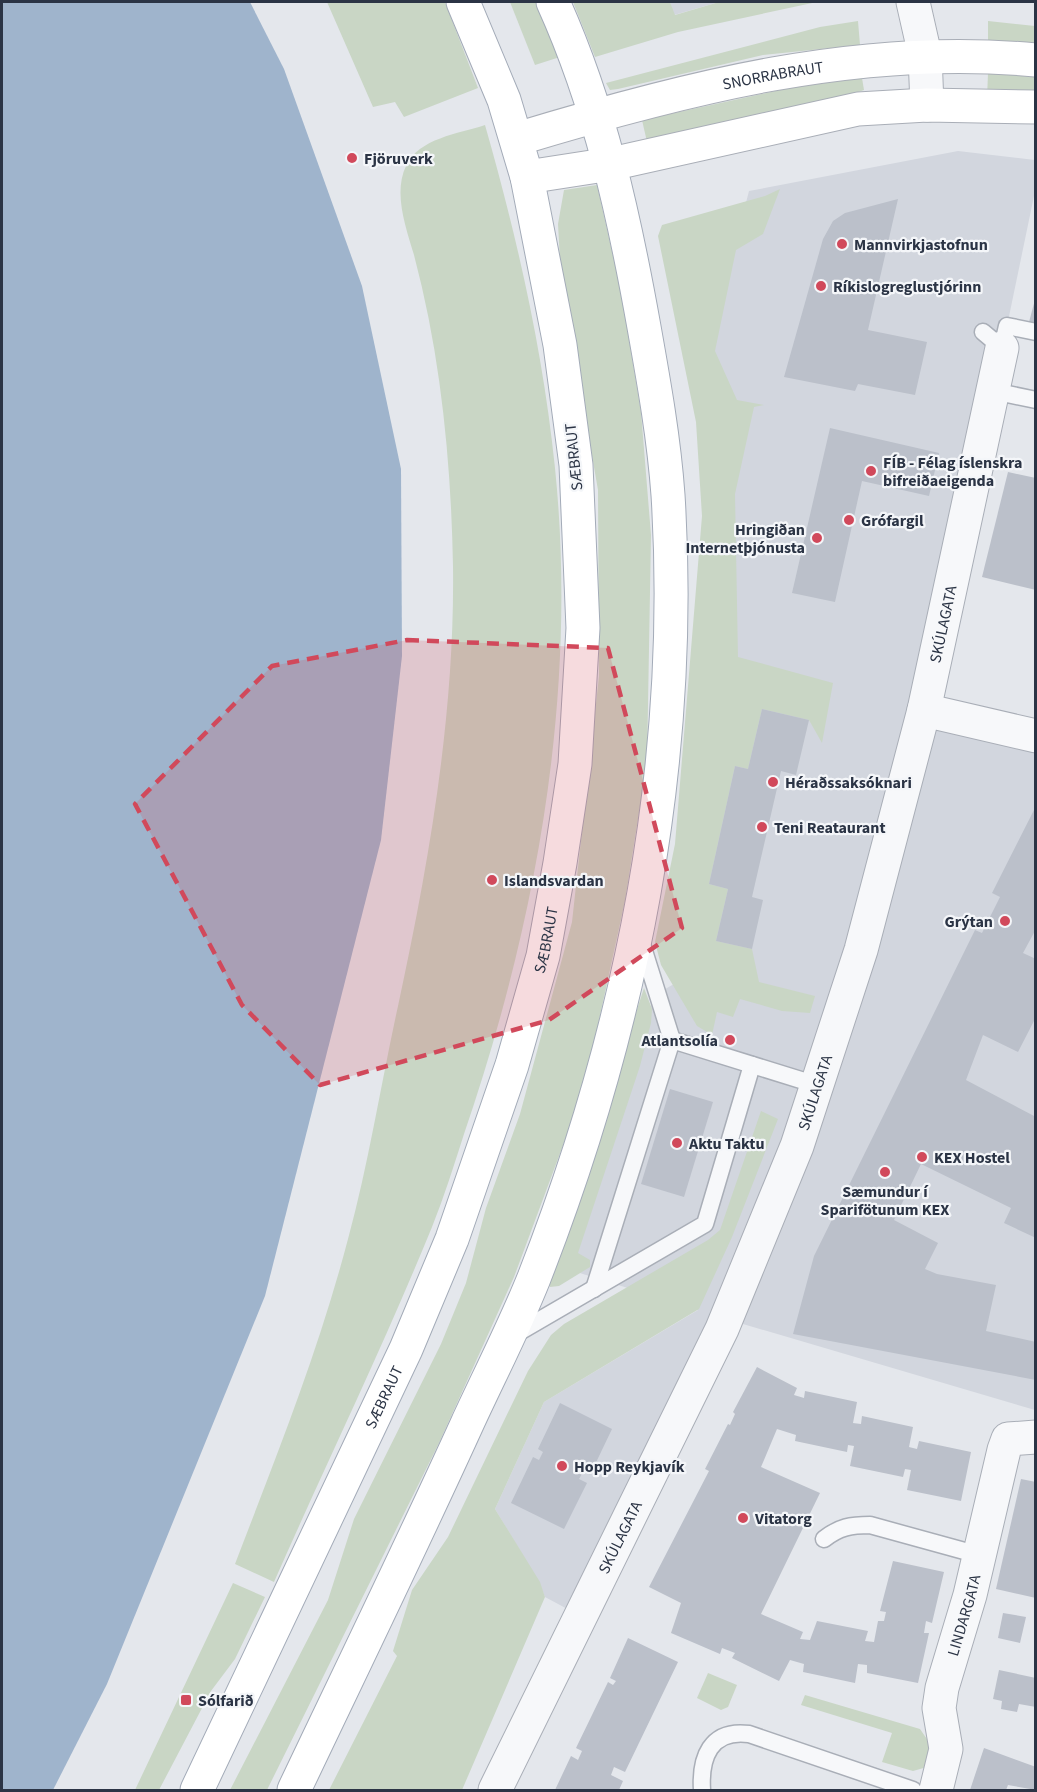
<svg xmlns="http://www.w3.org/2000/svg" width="1037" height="1792" font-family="'Source Sans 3',sans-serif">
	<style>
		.built { fill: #d2d6de }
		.green { fill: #c9d6c5 }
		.water { fill: #9fb4cc }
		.building { fill: #bbc0ca }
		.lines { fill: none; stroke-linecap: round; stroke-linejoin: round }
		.service-casing { stroke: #a9aeb7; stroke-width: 19 }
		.minor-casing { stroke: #a9aeb7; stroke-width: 35 }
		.tertiary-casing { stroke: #a9aeb7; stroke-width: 35 }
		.secondary-casing { stroke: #a9aeb7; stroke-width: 35 }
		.primary-casing { stroke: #a3abb8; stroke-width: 35 }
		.service { stroke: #f7f8fa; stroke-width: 16 }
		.minor { stroke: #f7f8fa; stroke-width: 33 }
		.tertiary { stroke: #f7f8fa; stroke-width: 33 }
		.secondary { stroke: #fff; stroke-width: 33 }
		.primary { stroke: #fff; stroke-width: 33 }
		.marked { fill: #d1495b; fill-opacity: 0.2; stroke: #d1495b; stroke-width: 4.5; stroke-dasharray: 12 8; stroke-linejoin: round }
		.poi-dot { fill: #d1495b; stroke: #f4f6f9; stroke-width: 2 }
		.labels { text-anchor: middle; stroke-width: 4.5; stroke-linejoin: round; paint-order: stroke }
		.street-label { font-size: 16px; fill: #2b3445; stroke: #f4f6f9 }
		.poi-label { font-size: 16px; font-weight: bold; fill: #2b3445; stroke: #f4f6f9; text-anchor: start }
	</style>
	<rect width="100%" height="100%" fill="#e4e7ec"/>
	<g class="built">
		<polygon points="670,2 719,2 674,15"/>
		<polygon points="958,151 1035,160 1035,191 925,722 1035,747 1035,1410 716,1316 573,1612 545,1597 539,1582 495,1509 544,1402 698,1310 567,1269 655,995 679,981 734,719 707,353 749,191"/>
	</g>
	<g class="green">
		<polygon points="327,2 445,2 478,88 404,117 395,102 373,107"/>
		<polygon points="510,2 538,2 560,57 535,65"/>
		<polygon points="573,2 670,2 675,15 719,2 817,2 678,32 595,57"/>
		<polygon points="858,21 860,45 763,55 618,89 610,90 606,83 820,27"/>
		<polygon points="988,21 1035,26 1035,49 988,45"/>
		<polygon points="988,73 1035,77 1035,99 987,99"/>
		<polygon points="862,78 864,90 847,96 647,142 642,120 789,88"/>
		<path d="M485,125C517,237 543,351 555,468C578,693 537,921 464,1134C454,1165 444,1197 432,1227C383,1347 326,1464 274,1582L235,1564C276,1457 319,1350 348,1239C369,1162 381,1083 398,1006C429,862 455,714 453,566C451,461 441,357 414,255C406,228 393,193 406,166C419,138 458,134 485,125Z"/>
		<polygon points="597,185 621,291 641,412 651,535 647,762 625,901 584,1089 514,1277 439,1443 267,1790 230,1790 328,1600 354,1519 441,1344 466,1283 486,1208 520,1114 572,922 599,676 598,490 561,278 558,224 564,190"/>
		<polygon points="780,189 763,234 736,250 715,351 737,400 764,405 754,407 735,494 738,657 833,683 822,743 809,720 762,709 748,769 735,766 709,884 728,889 716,941 752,949 759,982 815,996 810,1013 782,1011 740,999 733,1017 717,1012 712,1035 697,1026 661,965 655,942 675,844 702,516 696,422 658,236 662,225 765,196"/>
		<polygon points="644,988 652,1009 651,1023 640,1066 578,1253 590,1260 590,1267 559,1286 550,1287 548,1282"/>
		<polygon points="761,1111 778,1119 732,1237 699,1309 544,1402 495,1509 540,1582 545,1597 462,1790 329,1790 397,1656 393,1651 412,1590 448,1537 528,1371 551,1335 564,1324 708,1240 720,1230"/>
		<polygon points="233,1583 265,1597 235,1659 211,1691 159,1790 135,1790"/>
		<polygon points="708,1673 737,1685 728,1707 721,1710 697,1698"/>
		<polygon points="805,1695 920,1729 933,1748 927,1767 913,1771 882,1762 892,1733 801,1705"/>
	</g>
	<polygon class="water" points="2,2 250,2 284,69 362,286 401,469 402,656 381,840 265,1296 107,1684 53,1790 2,1790"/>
	<g class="building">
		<polygon points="898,199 868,330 927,342 915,395 858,384 855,391 784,377 823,239 833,221 845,213"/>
		<polygon points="1036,296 1036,323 1029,322"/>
		<polygon points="830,428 939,453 929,496 862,481 835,602 792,593"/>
		<polygon points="1008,472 1036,478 1036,590 982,577"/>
		<polygon points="762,709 809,720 796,775 781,771 752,897 763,900 752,949 716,941 728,889 709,884 735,766 748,769"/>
		<polygon points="1036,806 1036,929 1023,953 1036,959 1036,1017 1018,1052 983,1035 966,1080 1036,1117 1036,1238 1004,1223 1011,1208 921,1164 894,1220 938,1243 925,1269 937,1274 996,1285 986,1331 1036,1342 1036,1380 793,1334 814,1256 975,930 982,933 1000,897 992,893"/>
		<polygon points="670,1089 713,1102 684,1197 641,1184"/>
		<polygon points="757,1367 797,1388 794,1395 804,1398 805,1391 857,1402 853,1423 861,1424 862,1416 913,1427 909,1447 917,1449 919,1441 971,1452 961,1501 907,1490 911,1470 905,1469 903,1477 850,1466 854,1446 848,1445 847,1452 795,1441 796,1435 777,1429 761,1467 820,1493 761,1614 803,1632 800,1639 810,1640 817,1621 868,1631 865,1641 874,1642 878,1621 884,1621 886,1612 880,1611 893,1561 944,1572 932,1623 926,1621 924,1633 929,1633 918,1683 867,1673 867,1665 858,1664 855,1683 803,1672 804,1664 790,1660 779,1681 732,1658 735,1653 722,1648 720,1654 671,1633 681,1603 649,1587 709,1471 705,1469 728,1424 730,1425 735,1414 733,1412"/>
		<polygon points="560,1403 612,1429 590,1475 583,1472 579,1479 587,1483 564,1529 511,1503 533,1457 539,1460 543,1452 538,1449"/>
		<polygon points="1021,1479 1036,1482 1036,1598 996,1589"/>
		<polygon points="1003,1613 1026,1617 1020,1643 998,1638"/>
		<polygon points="628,1638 678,1662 625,1772 614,1767 611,1775 623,1781 619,1790 555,1790 571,1756 578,1760 582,1751 576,1748 608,1682 613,1685 616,1681 610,1678"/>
		<polygon points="999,1670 1036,1678 1036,1707 1019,1704 1017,1712 1001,1709 1002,1701 993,1699"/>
		<polygon points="984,1748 1036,1767 1036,1790 1008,1785 1006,1790 970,1790"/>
	</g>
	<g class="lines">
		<defs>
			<g id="service">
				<polyline points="983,332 1002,348 1007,326 1036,332"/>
				<polyline points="993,391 1036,400"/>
				<polyline points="640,938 672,1040"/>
				<polyline points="594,1289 672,1040 817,1085"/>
				<polyline points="514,1335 705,1224 752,1065"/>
				<path d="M824,1539C839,1527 851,1525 870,1525L979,1555"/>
				<path d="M702,1790C700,1758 710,1729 749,1734L913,1790"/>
			</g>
			<g id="minor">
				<path id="s1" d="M924,710L1002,348"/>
				<path id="s2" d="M936,1790L946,1749L939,1708L942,1688L970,1595L1004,1450L1008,1439L1036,1437"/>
			</g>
			<g id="tertiary">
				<polyline points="913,2 925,55 927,105"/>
				<path id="s3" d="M495,1790L722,1329L797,1146L861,950L924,710L1036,736"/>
			</g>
			<g id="secondary">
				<path id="s4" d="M517,139C685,88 859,43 1036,60"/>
				<polyline points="527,177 611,164 858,109 927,105 1036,107"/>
			</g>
			<g id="primary">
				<path id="s5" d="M197,1790L406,1349L452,1239L512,1065L543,956L560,863L575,764L583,628L576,465L560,345L527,177L504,100L463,2"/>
				<path d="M294,1790C352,1668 411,1547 467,1424C489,1376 514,1328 534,1278C631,1030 685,763 668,495C664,439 654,383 644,327C624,215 600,106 553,2"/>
			</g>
		</defs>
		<use href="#service" class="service-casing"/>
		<use href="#minor" class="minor-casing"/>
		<use href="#tertiary" class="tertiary-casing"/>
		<use href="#secondary" class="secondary-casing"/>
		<use href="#primary" class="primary-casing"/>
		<use href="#service" class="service"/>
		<use href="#minor" class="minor"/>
		<use href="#tertiary" class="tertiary"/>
		<use href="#secondary" class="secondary"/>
		<use href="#primary" class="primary"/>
	</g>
	<path class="marked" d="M407,640L608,648L682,928L549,1020L320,1085L242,1005L135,804L272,666Z"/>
	<g class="poi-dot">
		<circle cx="352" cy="158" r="6"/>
		<circle cx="842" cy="244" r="6"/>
		<circle cx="821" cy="286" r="6"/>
		<circle cx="871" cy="471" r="6"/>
		<circle cx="849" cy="520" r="6"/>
		<circle cx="817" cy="538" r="6"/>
		<circle cx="773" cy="782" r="6"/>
		<circle cx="762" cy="827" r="6"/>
		<circle cx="492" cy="880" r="6"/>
		<circle cx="1005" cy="921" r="6"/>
		<circle cx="730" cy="1040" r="6"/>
		<circle cx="677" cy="1143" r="6"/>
		<circle cx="922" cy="1157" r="6"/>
		<circle cx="885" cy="1172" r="6"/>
		<circle cx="562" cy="1466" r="6"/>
		<circle cx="743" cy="1518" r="6"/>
		<rect x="180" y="1694" width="12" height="12" rx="3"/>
	</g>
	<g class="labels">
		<g class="street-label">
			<text dy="6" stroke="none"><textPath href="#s4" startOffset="264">SNORRABRAUT</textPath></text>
			<text transform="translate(573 457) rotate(-96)" y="6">SÆBRAUT</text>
			<text dy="6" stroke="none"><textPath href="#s1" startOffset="88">SKÚLAGATA</textPath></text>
			<text dy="6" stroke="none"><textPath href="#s5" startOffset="921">SÆBRAUT</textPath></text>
			<text dy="6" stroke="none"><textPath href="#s3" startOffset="768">SKÚLAGATA</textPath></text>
			<text dy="6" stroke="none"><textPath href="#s5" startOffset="435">SÆBRAUT</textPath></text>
			<text dy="6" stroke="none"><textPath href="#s3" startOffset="282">SKÚLAGATA</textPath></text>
			<text dy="6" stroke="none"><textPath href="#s2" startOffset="180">LINDARGATA</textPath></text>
		</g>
		<g class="poi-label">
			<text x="364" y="164">Fjöruverk</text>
			<text x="854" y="250">Mannvirkjastofnun</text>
			<text x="833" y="292">Ríkislogreglustjórinn</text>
			<text x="883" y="468">FÍB - Félag íslenskra<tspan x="883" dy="18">bifreiðaeigenda</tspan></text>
			<text x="861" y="526">Grófargil</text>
			<text x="805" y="535" text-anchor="end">Hringiðan<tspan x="805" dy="18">Internetþjónusta</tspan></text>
			<text x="785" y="788">Héraðssaksóknari</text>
			<text x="774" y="833">Teni Reataurant</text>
			<text x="504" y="886">Islandsvardan</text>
			<text x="993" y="927" text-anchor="end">Grýtan</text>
			<text x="718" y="1046" text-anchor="end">Atlantsolía</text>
			<text x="689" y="1149">Aktu Taktu</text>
			<text x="934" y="1163">KEX Hostel</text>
			<text x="885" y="1197" text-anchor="middle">Sæmundur í<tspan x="885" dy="18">Sparifötunum KEX</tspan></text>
			<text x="574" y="1472">Hopp Reykjavík</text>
			<text x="755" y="1524">Vitatorg</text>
			<text x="198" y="1706">Sólfarið</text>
		</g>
	</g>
	<rect width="1037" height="1792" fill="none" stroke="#2b3445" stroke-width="6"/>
</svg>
